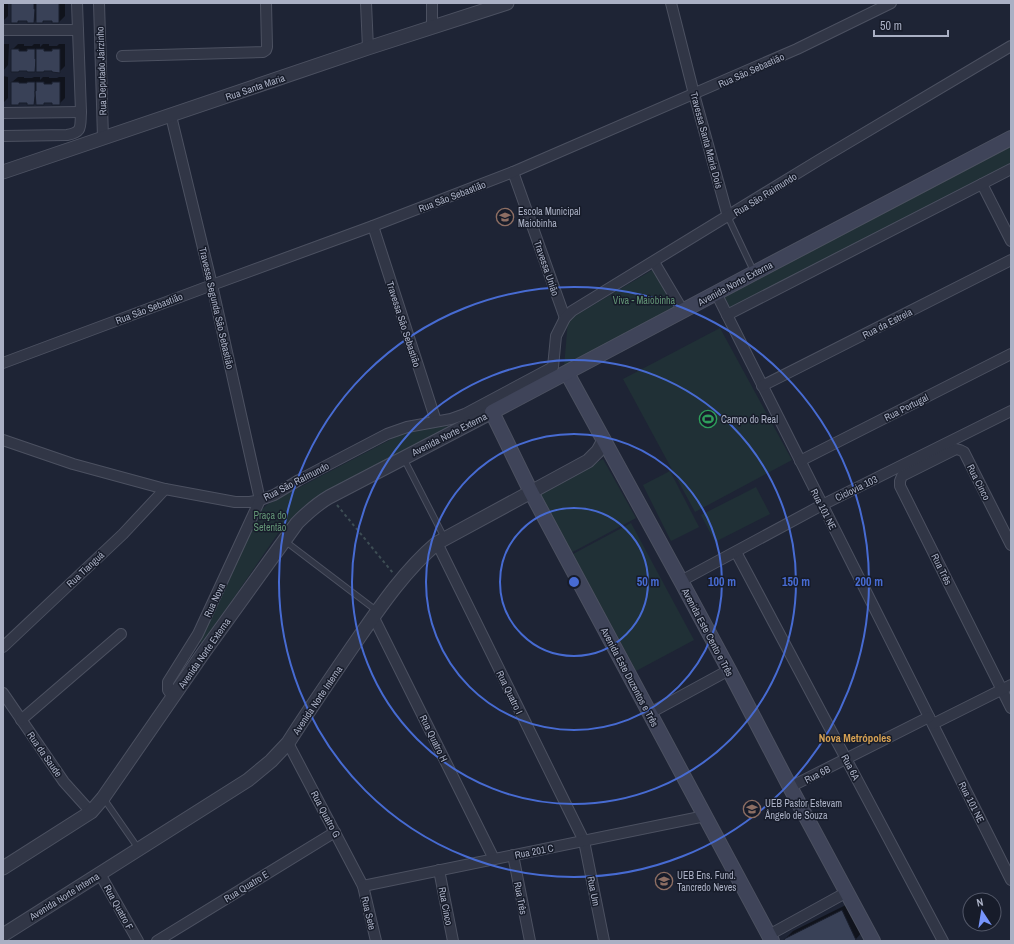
<svg xmlns="http://www.w3.org/2000/svg" width="1014" height="944" font-family="'Archivo Narrow',sans-serif">
	<style>
		.green { fill: #203036 }
		.shadow { fill: #0007 }
		.building { fill: #394157; stroke: #191e2c }
		.lines { fill: none; stroke-linecap: round; stroke-linejoin: round }
		.service-casing { stroke: #4c5161; stroke-width: 7 }
		.minor-casing { stroke: #4c5161; stroke-width: 12 }
		.tertiary-casing { stroke: #4c5161; stroke-width: 15 }
		.secondary-casing { stroke: #4c5161; stroke-width: 16 }
		.path { stroke: #3d4d54; stroke-width: 2; stroke-dasharray: 3 3; stroke-linecap: butt }
		.service { stroke: #313646; stroke-width: 5 }
		.minor { stroke: #313646; stroke-width: 10 }
		.tertiary { stroke: #313646; stroke-width: 13 }
		.secondary { stroke: #3f4459; stroke-width: 14 }
		.ring { fill: none; stroke: #476bd2; stroke-width: 2 }
		.labels { text-anchor: middle; stroke-width: 3; stroke-linejoin: round; paint-order: stroke }
		.street-label { font-size: 10px; fill: #aab0c4; stroke: #171c2a }
		.poi-label { font-size: 10px; fill: #aab0c4; stroke: #171c2a; text-anchor: start }
		.park-label { font-size: 10px; fill: #629475; stroke: #171c2a }
		.neighbourhood-label { font-size: 11px; font-weight: bold; fill: #d6a153; stroke: #171c2a }
		.centre { fill: #476bd2; stroke: #171c2a; stroke-width: 2 }
		.ring-label { font-size: 12px; text-anchor: middle; font-weight: bold; fill: #476bd2; stroke: #171c2a; stroke-width: 3; stroke-linejoin: round; paint-order: stroke }
	</style>
	<rect width="100%" height="100%" fill="#1e2435"/>
	<g class="green">
		<polygon points="1011,145 1011,165 731,309 724,296"/>
		<polygon points="654,269 676,306 564,367 568,320"/>
		<polygon points="720,328 792,460 695,512 623,379"/>
		<path d="M448,426L449,428L313,499C300,509 290,519 279,532L202,644L199,641L258,513L268,504L401,434L414,430Z"/>
		<polygon points="603,459 636,518 569,554 537,496"/>
		<polygon points="670,471 699,527 671,541 643,485"/>
		<polygon points="756,487 770,514 715,542 701,515"/>
		<polygon points="631,523 694,640 636,671 573,554"/>
	</g>
	<g class="shadow">
		<polygon points="3,3 8,3 8,16 3,21"/>
		<polygon points="12,3 65,3 65,16 59,22 53,20 45,20 43,22 37,19 34,22 28,20 20,20 18,22"/>
		<polygon points="3,44 9,44 8,65 3,71"/>
		<polygon points="18,44 24,44 24,46 32,46 34,44 40,44 40,47 43,44 49,44 49,46 57,46 59,44 65,44 65,66 59,72 53,70 37,68 34,71 28,70 12,50"/>
		<polygon points="3,76 8,77 8,98 3,103"/>
		<polygon points="18,77 24,77 24,78 32,78 34,77 40,77 40,80 43,77 49,77 49,78 57,78 59,77 65,77 65,98 59,104 53,102 45,102 43,104 37,101 34,104 12,82"/>
		<polygon points="850,903 863,931 856,939 851,941 786,941 785,939 793,931"/>
	</g>
	<g class="building">
		<polygon points="11,3 34,3 34,9 35,9 34,23 27,23 27,21 18,21 18,23 11,23"/>
		<polygon points="36,3 59,3 59,23 52,23 52,21 43,21 43,23 36,23"/>
		<polygon points="11,49 19,49 19,51 27,51 27,49 35,49 35,59 36,59 35,72 27,72 27,71 19,71 19,72 11,72"/>
		<polygon points="36,49 44,49 44,51 52,51 52,49 60,49 60,73 52,72 52,71 44,71 44,72 36,72"/>
		<polygon points="11,82 19,82 19,83 27,83 27,82 35,82 35,96 34,105 27,105 27,103 19,103 19,105 11,105"/>
		<polygon points="36,82 44,82 44,84 52,84 52,82 60,82 60,105 52,105 52,103 44,103 44,105 36,105 35,91 36,91"/>
		<polygon points="842,910 856,940 853,941 785,941 784,939"/>
	</g>
	<g class="lines">
		<defs>
			<g id="service">
				<polyline points="728,217 754,272"/>
				<polyline points="404,459 444,537"/>
				<polyline points="285,541 377,611"/>
				<polyline points="104,799 138,848"/>
			</g>
			<g id="minor">
				<polyline points="99,3 103,138"/>
				<polyline points="366,3 368,48"/>
				<polyline points="432,3 432,27"/>
				<polyline points="671,3 694,94 728,217"/>
				<polyline points="3,30 78,30"/>
				<polyline points="122,56 263,52 266,50 267,47 266,3"/>
				<polyline points="3,113 81,112"/>
				<polyline points="171,116 212,285 260,500"/>
				<path d="M3,136L67,135C83,132 80,127 81,112L77,3"/>
				<polyline points="513,172 565,318"/>
				<polyline points="982,184 1011,241"/>
				<polyline points="373,226 436,421"/>
				<polyline points="654,262 683,311"/>
				<polyline points="716,293 1011,880"/>
				<polyline points="727,315 1011,169"/>
				<polyline points="3,363 212,285 373,226 513,172 797,49 891,3"/>
				<polyline points="762,386 1011,260"/>
				<polyline points="3,440 73,464 165,489 235,502 250,502 260,500 274,495 299,480 387,434 407,427 451,419 465,414 553,367 556,336 565,318 572,311 819,160 1011,46"/>
				<polyline points="800,461 1011,354"/>
				<polyline points="437,543 584,841 604,941"/>
				<polyline points="1011,545 964,452 960,450 956,449 902,476 900,481 900,486 1011,708"/>
				<polyline points="736,552 943,941"/>
				<polyline points="681,581 822,505 1011,411"/>
				<polyline points="373,616 494,859"/>
				<polyline points="3,647 123,534 165,489"/>
				<polyline points="3,693 64,782 91,812"/>
				<polyline points="173,697 168,690 168,682 198,634 260,500"/>
				<polyline points="650,713 729,670"/>
				<polyline points="21,720 121,634"/>
				<polyline points="933,724 1011,685"/>
				<polyline points="288,743 363,886 376,941"/>
				<polyline points="790,787 929,717"/>
				<polyline points="513,855 530,941"/>
				<polyline points="439,870 453,941"/>
				<polyline points="100,874 138,941"/>
				<polyline points="363,886 705,816"/>
				<polyline points="769,935 847,892"/>
				<polyline points="157,941 335,832"/>
			</g>
			<g id="tertiary">
				<polyline points="3,172 368,48 507,3"/>
				<path d="M3,868L91,812L103,798L204,652L297,523C307,513 317,504 329,497L492,412"/>
				<path d="M3,935L248,780L271,761L288,743C309,710 331,678 353,646C378,610 403,572 437,543L588,461L598,451L604,440"/>
			</g>
			<g id="secondary">
				<polyline points="567,373 681,581 729,670 790,787 873,941"/>
				<polyline points="772,941 531,492 492,412 754,273 1011,138"/>
			</g>
		</defs>
		<use href="#service" class="service-casing"/>
		<use href="#minor" class="minor-casing"/>
		<use href="#tertiary" class="tertiary-casing"/>
		<use href="#secondary" class="secondary-casing"/>
		<polyline class="path" points="337,505 393,573"/>
		<use href="#service" class="service"/>
		<use href="#minor" class="minor"/>
		<use href="#tertiary" class="tertiary"/>
		<use href="#secondary" class="secondary"/>
	</g>
	<g class="ring">
		<circle cx="574" cy="582" r="74"/>
		<circle cx="574" cy="582" r="148"/>
		<circle cx="574" cy="582" r="222"/>
		<circle cx="574" cy="582" r="295"/>
	</g>
	<defs>
		<symbol id="school-ring" viewBox="-11 -11 22 22"><circle r="9.5" fill="#171c2a" stroke="#8d6e63" stroke-width="1.5"/><path d="M0-5L7-2L0 1L-7-2ZM-4 1L0 2.5L4 1V4Q0 6-4 4Z" fill="#8d6e63"/></symbol>
		<symbol id="stadium-ring" viewBox="-11 -11 22 22"><circle r="9.5" fill="#171c2a" stroke="#2e9e5b" stroke-width="1.5"/><path d="M0-5a6.5 5 0 1 0 0 10a6.5 5 0 1 0 0-10ZM-3.5-1.8h7v3.6h-7Z" fill="#2e9e5b"/></symbol>
	</defs>
	<g fill-rule="evenodd">
		<use href="#school-ring" x="495" y="207" width="20" height="20"/>
		<use href="#stadium-ring" x="698" y="409" width="20" height="20"/>
		<use href="#school-ring" x="742" y="799" width="20" height="20"/>
		<use href="#school-ring" x="654" y="871" width="20" height="20"/>
	</g>
	<g class="labels">
		<g class="street-label">
			<text transform="translate(751 70) rotate(-24)" y="4">Rua São Sebastião</text>
			<text transform="translate(101 71) rotate(-92)" y="4">Rua Deputado Jairzinho</text>
			<text transform="translate(255 87) rotate(-19)" y="4">Rua Santa Maria</text>
			<text transform="translate(707 140) rotate(75)" y="4">Travessa Santa Maria Dois</text>
			<text transform="translate(765 194) rotate(-32)" y="4">Rua São Raimundo</text>
			<text transform="translate(452 196) rotate(-21)" y="4">Rua São Sebastião</text>
			<text transform="translate(547 268) rotate(71)" y="4">Travessa União</text>
			<text transform="translate(735 283) rotate(-28)" y="4">Avenida Norte Externa</text>
			<text transform="translate(149 308) rotate(-21)" y="4">Rua São Sebastião</text>
			<text transform="translate(217 308) rotate(77)" y="4">Travessa Segunda São Sebastião</text>
			<text transform="translate(887 323) rotate(-27)" y="4">Rua da Estrela</text>
			<text transform="translate(404 324) rotate(72)" y="4">Travessa São Sebastião</text>
			<text transform="translate(906 407) rotate(-27)" y="4">Rua Portugal</text>
			<text transform="translate(449 434) rotate(-27)" y="4">Avenida Norte Externa</text>
			<text transform="translate(296 481) rotate(-27)" y="4">Rua São Raimundo</text>
			<text transform="translate(979 482) rotate(63)" y="4">Rua Cinco</text>
			<text transform="translate(856 488) rotate(-26)" y="4">Ciclovia 103</text>
			<text transform="translate(824 509) rotate(63)" y="4">Rua 101 NE</text>
			<text transform="translate(85 569) rotate(-43)" y="4">Rua Tianguá</text>
			<text transform="translate(942 569) rotate(64)" y="4">Rua Três</text>
			<text transform="translate(214 600) rotate(-65)" y="4">Rua Nova</text>
			<text transform="translate(708 632) rotate(62)" y="4">Avenida Este Cento e Três</text>
			<text transform="translate(204 653) rotate(-55)" y="4">Avenida Norte Externa</text>
			<text transform="translate(630 677) rotate(62)" y="4">Avenida Este Duzentos e Três</text>
			<text transform="translate(510 692) rotate(64)" y="4">Rua Quatro I</text>
			<text transform="translate(317 700) rotate(-56)" y="4">Avenida Norte Interna</text>
			<text transform="translate(434 738) rotate(64)" y="4">Rua Quatro H</text>
			<text transform="translate(45 754) rotate(55)" y="4">Rua da Saude</text>
			<text transform="translate(851 767) rotate(62)" y="4">Rua 6A</text>
			<text transform="translate(817 774) rotate(-27)" y="4">Rua 6B</text>
			<text transform="translate(972 802) rotate(63)" y="4">Rua 101 NE</text>
			<text transform="translate(326 814) rotate(62)" y="4">Rua Quatro G</text>
			<text transform="translate(534 851) rotate(-11)" y="4">Rua 201 C</text>
			<text transform="translate(246 886) rotate(-32)" y="4">Rua Quatro E</text>
			<text transform="translate(594 891) rotate(79)" y="4">Rua Um</text>
			<text transform="translate(64 896) rotate(-32)" y="4">Avenida Norte Interna</text>
			<text transform="translate(521 898) rotate(79)" y="4">Rua Três</text>
			<text transform="translate(446 906) rotate(79)" y="4">Rua Cinco</text>
			<text transform="translate(119 907) rotate(61)" y="4">Rua Quatro F</text>
			<text transform="translate(369 913) rotate(77)" y="4">Rua Sete</text>
		</g>
		<g class="poi-label">
			<text x="518" y="215">Escola Municipal<tspan x="518" dy="12">Maiobinha</tspan></text>
			<text x="721" y="423">Campo do Real</text>
			<text x="765" y="807">UEB Pastor Estevam<tspan x="765" dy="12">Ângelo de Souza</tspan></text>
			<text x="677" y="879">UEB Ens. Fund.<tspan x="677" dy="12">Tancredo Neves</tspan></text>
		</g>
		<g class="park-label">
			<text x="644" y="304">Viva - Maiobinha</text>
			<text x="270" y="519">Praça do<tspan x="270" dy="12">Setentão</tspan></text>
		</g>
		<g class="neighbourhood-label">
			<text x="855" y="742">Nova Metrópoles</text>
		</g>
	</g>
	<circle cx="574" cy="582" r="6" class="centre"/>
	<g class="ring-label">
		<text x="648" y="586">50 m</text>
		<text x="722" y="586">100 m</text>
		<text x="796" y="586">150 m</text>
		<text x="869" y="586">200 m</text>
	</g>
	<rect width="1014" height="944" fill="none" stroke="#aab0c4" stroke-width="8"/>
	<g transform="translate(982 912) rotate(348)"><circle r="19" fill="#171c2a" stroke="#525768"/>
	<path d="M0-3L7 15L0 10L-7 15Z" fill="#7795fc"/>
	<text y="-6" font-size="11" font-weight="bold" text-anchor="middle" fill="#aab0c4">N</text>
	</g>
	<path d="M874 30v6h74v-6" fill="none" stroke="#aab0c4" stroke-width="2"/>
	<text x="880" y="30" font-size="12" fill="#aab0c4" stroke="#171c2a" stroke-width="3" paint-order="stroke">50 m</text>
</svg>
